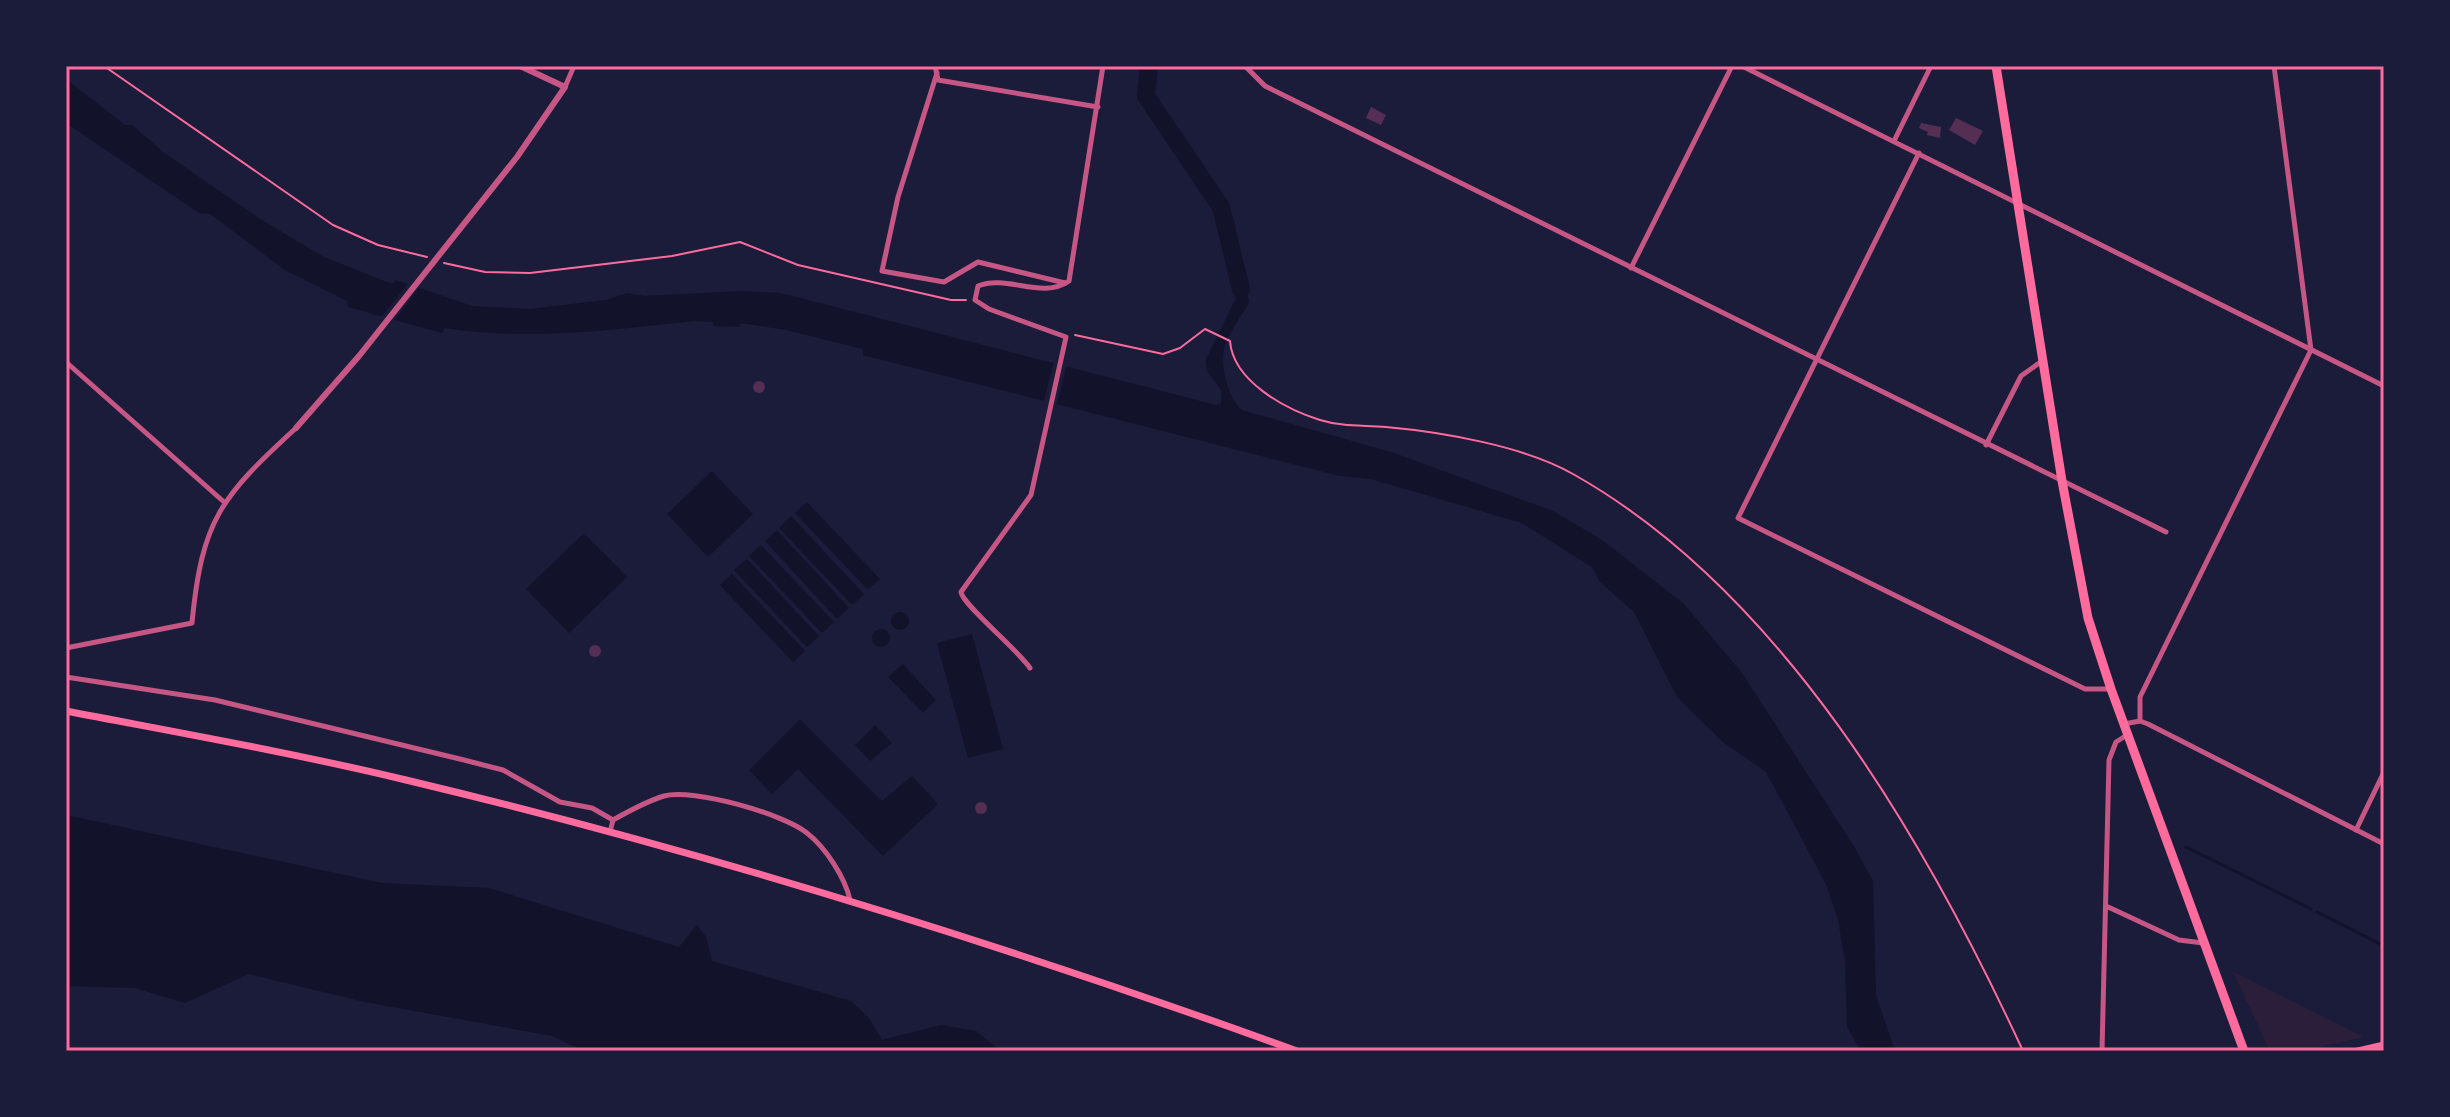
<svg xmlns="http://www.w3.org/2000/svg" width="2450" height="1117" font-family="Georgia,serif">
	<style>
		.green { fill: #2a1e3b }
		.water { fill: #12122b }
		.pier { fill: #1b1b3a }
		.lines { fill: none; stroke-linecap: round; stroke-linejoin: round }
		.stream { stroke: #12122b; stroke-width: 3 }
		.river { stroke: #12122b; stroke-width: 18 }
		.building { fill: #542f53 }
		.path { stroke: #ff6b9d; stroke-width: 2 }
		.minor { stroke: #c65784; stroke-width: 5 }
		.tertiary { stroke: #c65784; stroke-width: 6 }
		.secondary { stroke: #ff6b9d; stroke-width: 7 }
		.trunk { stroke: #ff6b9d; stroke-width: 9 }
		.neatline { fill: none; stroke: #ff6b9d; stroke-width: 3 }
	</style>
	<rect width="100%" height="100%" fill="#1b1b3a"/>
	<polygon class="green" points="2233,972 2364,1037 2302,1051 2270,1051"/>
	<g class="water">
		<path d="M66,79L125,125H132L163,152L260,219L324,257L392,284L396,280L472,306L530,309L605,300L628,293L644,296L742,291L781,293L1216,405L1221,403L1222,391L1207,371L1206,359L1236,298L1233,281L1238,258L1249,302C1242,316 1227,334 1224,349C1220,368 1228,398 1242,410L1391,452L1553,511L1602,540L1684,604L1742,673L1855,848L1873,881L1876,996L1895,1051H1861L1847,1027L1845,962L1838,919L1825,882L1766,772L1723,742L1677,697L1634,612L1599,581L1593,568L1522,523L1371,479L1340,476L863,355V349L787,330L740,323L739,327L714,326L713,322L694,321C610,330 530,341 445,328L442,333L348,307L347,301L285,270L210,214L199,213L66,123Z"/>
		<polygon points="712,471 753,514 708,557 667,514"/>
		<polygon points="807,502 880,579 868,590 795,513"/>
		<polygon points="791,516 864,594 852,605 779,528"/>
		<polygon points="777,530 849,608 837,619 765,541"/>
		<polygon points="584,533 627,577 569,633 526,589"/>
		<polygon points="761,545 834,622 822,633 749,556"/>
		<polygon points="747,559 819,636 807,647 734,570"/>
		<polygon points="732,574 805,651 793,662 720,585"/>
		<circle cx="900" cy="621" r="9"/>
		<circle cx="881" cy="638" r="9"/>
		<polygon points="972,634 1003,749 968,758 937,643"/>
		<polygon points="903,664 936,700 923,713 888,677"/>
		<polygon points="800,719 882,801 912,776 938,804 883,856 798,769 772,794 749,770"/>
		<polygon points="875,725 892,743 870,761 855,745"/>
		<polygon points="66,815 382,883 489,888 679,947 697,925 706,937 712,961 851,1001 869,1018 882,1040 941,1025 976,1031 1001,1051 584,1051 552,1036 365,1002 249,974 185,1003 135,988 66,986"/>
	</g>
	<g class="pier">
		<polygon points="411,280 423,283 392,323 379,320"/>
		<polygon points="1055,358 1068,361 1056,407 1043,404"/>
	</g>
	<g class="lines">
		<g class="stream">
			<polyline points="2186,847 2311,909"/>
			<polyline points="2317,912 2384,946"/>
		</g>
		<polyline class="river" points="1149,66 1146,96 1221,207 1241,289"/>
	</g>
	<g class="building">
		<polygon points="1371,107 1386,115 1381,125 1366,118"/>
		<polygon points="1956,118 1983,131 1975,145 1949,130"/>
		<polygon points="1921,123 1941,127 1940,138 1927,135 1928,132 1919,128"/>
		<circle cx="759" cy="387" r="6"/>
		<circle cx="595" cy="651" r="6"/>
		<circle cx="981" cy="808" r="6"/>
	</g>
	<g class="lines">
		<g class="path">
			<polyline points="104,66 333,225 378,245 427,257"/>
			<polyline points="444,263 485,272 530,273 672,256 740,242 798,265 951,300 966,300"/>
			<path d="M1075,335L1163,354L1180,348L1205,329L1230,341C1233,381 1285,409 1320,420C1343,427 1363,425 1386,427C1442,432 1524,446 1573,474C1781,591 1925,839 2023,1051"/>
		</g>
		<g class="minor">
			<polyline points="935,66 938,80 1098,107"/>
			<polyline points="1245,66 1265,86 2166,532"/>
			<polyline points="1742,66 2384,386"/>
			<polyline points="937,73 898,197 882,271 944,282 978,262 1065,283"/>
			<polyline points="565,87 574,66"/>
			<polyline points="1894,141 1931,66"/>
			<polyline points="1919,153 1738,518 2085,689 2110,689"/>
			<polyline points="1631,268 1732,66"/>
			<polyline points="66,362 224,502"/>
			<polyline points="1986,445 2021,376 2042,361"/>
			<path d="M66,648L192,623C202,519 221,497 296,428"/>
			<path d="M1030,668C1018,650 962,604 961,592L1031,495L1066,337L989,309L975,300L978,286C1007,274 1042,300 1069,281L1103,66"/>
			<polyline points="66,677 215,700 464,760 503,770 560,802 592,808 613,820"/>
			<polyline points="2140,721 2140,697 2311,350 2274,66"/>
			<polyline points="2124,724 2140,721 2148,724 2384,844"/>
			<polyline points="2356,830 2384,772"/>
			<path d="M610,832L613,820C629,811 647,801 664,796C693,788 784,814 807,833C825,847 845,877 850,900"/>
			<polyline points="2106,906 2179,940 2203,943"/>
			<polyline points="2102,1051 2109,760 2116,742 2127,735"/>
		</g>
		<polyline class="tertiary" points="296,428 359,356 517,157 565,87 520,66"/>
		<g class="secondary">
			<path d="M66,711C180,733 294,753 406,780C708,852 1005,945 1297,1051"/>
			<polyline points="2358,1051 2384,1045"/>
		</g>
		<polyline class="trunk" points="1996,66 2062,481 2088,618 2111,689 2244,1051"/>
	</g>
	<rect width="2450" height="1117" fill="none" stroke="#1b1b3a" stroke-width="136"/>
	<rect x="68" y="68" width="2314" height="981" class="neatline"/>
</svg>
